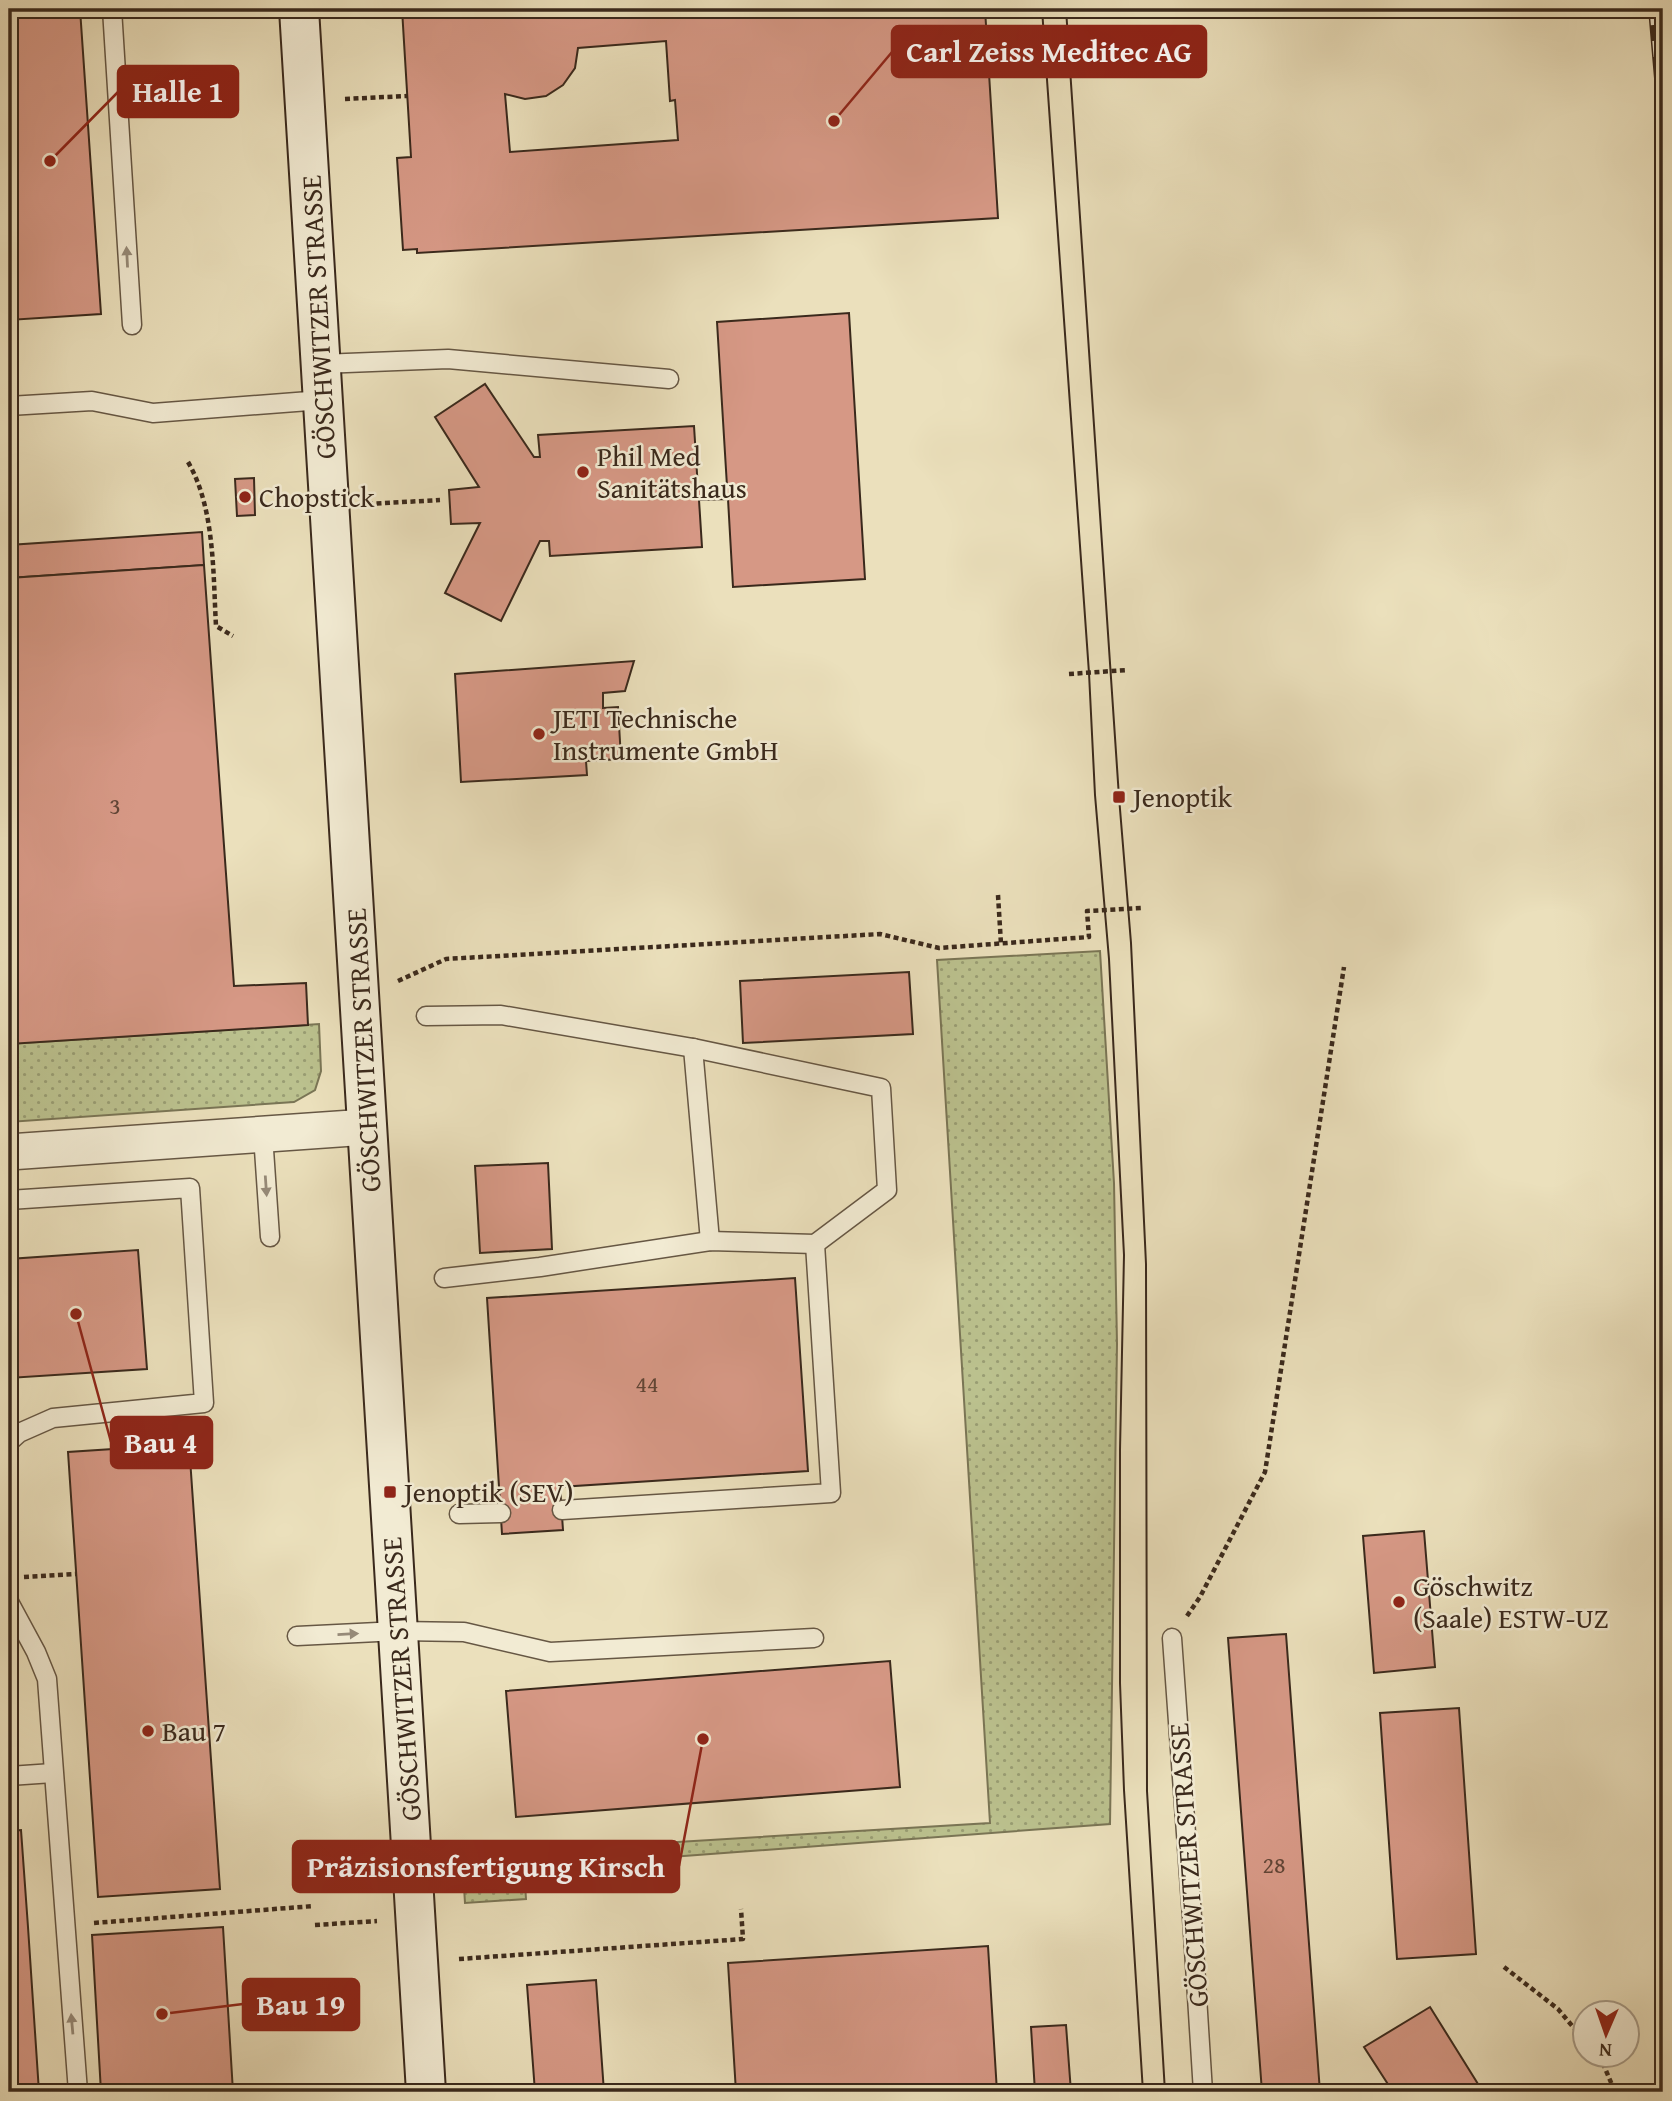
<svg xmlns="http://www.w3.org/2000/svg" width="1672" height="2101" font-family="'Gentium Book Plus',serif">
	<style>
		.green { fill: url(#green-dots); stroke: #7a7555; stroke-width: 2 }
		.building { fill: #d69885; stroke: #3a291c; stroke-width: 2; fill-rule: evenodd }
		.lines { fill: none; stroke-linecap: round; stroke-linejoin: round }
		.service-casing { stroke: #665744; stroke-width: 21 }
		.minor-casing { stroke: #665744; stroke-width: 38 }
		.secondary-casing { stroke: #3a291c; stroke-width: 42 }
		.path { stroke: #3a291c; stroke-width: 4.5; stroke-dasharray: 5 3.5; stroke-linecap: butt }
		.service { stroke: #f2ebd3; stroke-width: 18 }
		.minor { stroke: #f2ebd3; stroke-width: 35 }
		.secondary { stroke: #f2ebd3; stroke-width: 38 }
		.tram { stroke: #3a291c; stroke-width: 2 }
		.rail-casing { stroke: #3a291c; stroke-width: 8 }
		.rail { stroke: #f2ebd3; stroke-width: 5; stroke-dasharray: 16; stroke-linecap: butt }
		.oneway { fill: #968a78 }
		.poi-dot { fill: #8f2418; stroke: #f2ebd3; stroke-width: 2.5 }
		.labels { text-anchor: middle; stroke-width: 5; stroke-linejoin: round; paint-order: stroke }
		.number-label { font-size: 24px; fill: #614536 }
		.street-label { font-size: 28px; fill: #3a291c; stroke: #f2ebd3 }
		.poi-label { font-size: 28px; fill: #3a291c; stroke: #f2ebd3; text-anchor: start }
		.leader { fill: none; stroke: #8f2418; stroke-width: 2.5 }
		.callout-dot { fill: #8f2418; stroke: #f2ebd3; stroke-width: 2.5 }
		.callout { fill: #8f2418; stroke: #8f2418; stroke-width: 2.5 }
		.callout-label { font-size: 30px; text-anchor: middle; font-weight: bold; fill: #fff }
	</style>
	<defs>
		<pattern id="green-dots" width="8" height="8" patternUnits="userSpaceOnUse" patternTransform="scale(1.75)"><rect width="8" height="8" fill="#bbc18e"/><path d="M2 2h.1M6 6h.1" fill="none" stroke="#999d73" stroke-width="1.8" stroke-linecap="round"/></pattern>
	</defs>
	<rect width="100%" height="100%" fill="#ebe0bc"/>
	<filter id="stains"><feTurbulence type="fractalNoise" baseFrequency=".00286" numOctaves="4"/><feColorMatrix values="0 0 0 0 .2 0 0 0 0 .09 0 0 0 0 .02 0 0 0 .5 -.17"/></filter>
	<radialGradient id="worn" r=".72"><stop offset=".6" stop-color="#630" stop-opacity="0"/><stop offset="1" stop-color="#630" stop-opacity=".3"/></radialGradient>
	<g class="green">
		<polygon points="1100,951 1114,1183 1117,1344 1110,1824 524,1868 526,1899 465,1903 462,1855 990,1823 937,960"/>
		<polygon points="319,1024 321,1071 315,1090 294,1102 9,1122 9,1044"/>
	</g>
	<g class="building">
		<polygon points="9,9 80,9 101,314 9,320"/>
		<path d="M402,9H985L998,218L417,253V249L403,250L397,158L411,157ZM666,41L670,101L675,100L678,140L510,152L505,94L525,99L546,96L563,85L575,68L578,48Z"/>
		<polygon points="849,313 865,579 733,587 728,499 699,500 702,547 550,556 549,541 540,541 501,621 445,593 480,523 451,524 449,490 479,487 435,417 485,384 534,457 540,457 538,435 694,426 698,489 727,486 717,322"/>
		<polygon points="254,478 255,515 237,516 235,479"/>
		<polygon points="202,532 204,565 9,578 9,545"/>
		<polygon points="204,565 234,986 306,983 308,1025 9,1044 9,578"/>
		<polygon points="634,661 625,691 603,693 603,708 618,707 621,759 586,761 587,775 461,782 455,674"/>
		<polygon points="909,972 913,1034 743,1043 740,981"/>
		<polygon points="548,1163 552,1249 480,1253 475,1166"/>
		<polygon points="138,1250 147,1369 9,1378 9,1259"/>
		<polygon points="795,1278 808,1471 560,1487 563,1530 502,1534 487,1298"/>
		<polygon points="189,1444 220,1889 98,1897 68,1452"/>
		<polygon points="1424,1531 1435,1667 1374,1673 1363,1536"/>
		<polygon points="1286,1634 1320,2092 1262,2092 1228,1638"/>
		<polygon points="890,1661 900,1787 516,1817 506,1691"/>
		<polygon points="1459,1708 1476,1954 1397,1959 1380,1713"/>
		<polygon points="21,1830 28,1927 39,2092 9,2092 9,1831"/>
		<polygon points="223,1927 233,2092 101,2092 92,1935"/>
		<polygon points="988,1946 997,2092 736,2092 728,1963"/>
		<polygon points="596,1980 604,2092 535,2092 527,1985"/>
		<polygon points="1430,2007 1483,2092 1393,2092 1364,2047"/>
		<polygon points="1066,2025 1071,2092 1035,2092 1031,2027"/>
	</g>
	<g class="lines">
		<defs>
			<g id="service">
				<polyline points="112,9 132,325"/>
				<polyline points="321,364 448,359 669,379"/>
				<polyline points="9,406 92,401 153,413 322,400"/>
				<polyline points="426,1016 501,1015 693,1048 881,1088 887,1190 815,1244 710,1241 540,1267 444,1278"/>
				<polyline points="693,1048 710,1241"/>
				<polyline points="263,1135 270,1237"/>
				<polyline points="9,1200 190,1188 204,1403 53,1418 19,1433 9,1442"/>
				<polyline points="562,1510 831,1493 815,1244"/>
				<polyline points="459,1514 501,1513"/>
				<polyline points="9,1602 36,1652 47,1679 78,2092"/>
				<polyline points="297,1636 398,1631 464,1632 550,1652 814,1638"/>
				<polyline points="1172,1638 1192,1917 1203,2092"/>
				<polyline points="9,1776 53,1773"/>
			</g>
			<polyline id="minor" points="9,1152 367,1127"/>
			<polyline id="secondary" points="299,9 426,2092"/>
		</defs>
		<use href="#service" class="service-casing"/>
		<use href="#minor" class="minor-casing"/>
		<use href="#secondary" class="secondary-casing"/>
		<g class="path">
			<polyline points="345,99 407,96"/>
			<path d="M188,462C215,508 213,574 216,626L233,636"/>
			<polyline points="368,504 440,500"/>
			<polyline points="1069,674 1127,670"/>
			<polyline points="998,895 1001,944"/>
			<polyline points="398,981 446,959 880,934 939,948 1089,937 1087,911 1142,908"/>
			<polyline points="24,1577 76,1574"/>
			<polyline points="1187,1616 1200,1597 1265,1472 1344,967"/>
			<polyline points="94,1923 314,1906"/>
			<polyline points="315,1925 377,1921"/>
			<polyline points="459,1959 743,1939 741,1909"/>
			<polyline points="1504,1967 1558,2009 1584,2040"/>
			<polyline points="1598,2056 1602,2061 1615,2092"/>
		</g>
		<use href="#service" class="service"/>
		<use href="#minor" class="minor"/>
		<use href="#secondary" class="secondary"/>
		<g class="tram">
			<polyline points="1042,9 1089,673 1095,795 1109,959 1124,1255 1120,1450 1120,1683 1124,1790 1143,2092"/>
			<polyline points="1066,9 1119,797 1131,943 1146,1264 1147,1791 1165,2092"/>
		</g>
		<defs>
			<polyline id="rail" points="1652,9 1663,136"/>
		</defs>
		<use href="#rail" class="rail-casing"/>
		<use href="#rail" class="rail"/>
	</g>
	<defs><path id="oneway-solid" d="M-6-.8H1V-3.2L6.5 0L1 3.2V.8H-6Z" transform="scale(1.75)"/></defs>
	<g class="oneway">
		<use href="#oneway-solid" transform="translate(127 257) rotate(-93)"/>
		<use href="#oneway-solid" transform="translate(266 1186) rotate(86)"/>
		<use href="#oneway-solid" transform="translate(348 1634) rotate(-3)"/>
		<use href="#oneway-solid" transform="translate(72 2024) rotate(-95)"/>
	</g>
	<g class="poi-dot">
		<circle cx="583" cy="472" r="7"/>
		<circle cx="245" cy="497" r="7"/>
		<circle cx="539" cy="734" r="7"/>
		<rect x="1112" y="790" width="14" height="14" rx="3.5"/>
		<rect x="383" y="1485" width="14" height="14" rx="3.5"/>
		<circle cx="1399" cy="1602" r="7"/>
		<circle cx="148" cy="1731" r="7"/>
	</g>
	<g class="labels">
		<g class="number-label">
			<text x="115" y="814">3</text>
			<text x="647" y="1392">44</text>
			<text x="1274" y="1873">28</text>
		</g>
		<g class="street-label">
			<text transform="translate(318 317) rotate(-93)" y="10">GÖSCHWITZER STRASSE</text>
			<text transform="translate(363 1050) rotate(-93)" y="10">GÖSCHWITZER STRASSE</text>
			<text transform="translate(401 1679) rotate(-94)" y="10">GÖSCHWITZER STRASSE</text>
			<text transform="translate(1188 1865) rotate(-94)" y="10">GÖSCHWITZER STRASSE</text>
		</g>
		<g class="poi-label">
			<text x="597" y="466">Phil Med<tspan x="597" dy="32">Sanitätshaus</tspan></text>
			<text x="259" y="507">Chopstick</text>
			<text x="553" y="728">JETI Technische<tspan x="553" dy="32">Instrumente GmbH</tspan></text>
			<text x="1133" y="807">Jenoptik</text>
			<text x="404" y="1502">Jenoptik (SEV)</text>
			<text x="1413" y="1596">Göschwitz<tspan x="1413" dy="32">(Saale) ESTW-UZ</tspan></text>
			<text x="162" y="1741">Bau 7</text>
		</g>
	</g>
	<path class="leader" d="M834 121L892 52M50 161L118 92M76 1314L111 1442M703 1739L679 1866M162 2014L243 2004"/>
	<g class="callout-dot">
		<circle cx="834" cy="121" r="7"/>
		<circle cx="50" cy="161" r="7"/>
		<circle cx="76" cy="1314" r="7"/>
		<circle cx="703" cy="1739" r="7"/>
		<circle cx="162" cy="2014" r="7"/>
	</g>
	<g class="callout">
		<rect x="892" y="26" width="314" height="51" rx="7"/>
		<rect x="118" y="66" width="120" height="51" rx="7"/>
		<rect x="111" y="1417" width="101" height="51" rx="7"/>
		<rect x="293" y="1841" width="386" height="51" rx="7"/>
		<rect x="243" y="1979" width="116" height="51" rx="7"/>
	</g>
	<g class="callout-label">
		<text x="1049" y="62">Carl Zeiss Meditec AG</text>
		<text x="178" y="102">Halle 1</text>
		<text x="161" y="1453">Bau 4</text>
		<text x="486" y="1877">Präzisionsfertigung Kirsch</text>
		<text x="301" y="2015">Bau 19</text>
	</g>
	<rect width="1672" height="2101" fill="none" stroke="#ebe0bc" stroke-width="35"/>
	<rect x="10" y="10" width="1651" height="2080" fill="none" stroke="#3a291c" stroke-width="3.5"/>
	<rect x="18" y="18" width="1637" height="2066" fill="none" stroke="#3a291c" stroke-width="2"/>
	<g transform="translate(1606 2034) rotate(182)"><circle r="33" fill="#f2ebd3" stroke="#a89d8a" stroke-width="2"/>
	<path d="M0-5L12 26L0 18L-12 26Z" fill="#8f2418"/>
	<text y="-10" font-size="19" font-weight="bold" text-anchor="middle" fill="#3a291c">N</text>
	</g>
	<rect width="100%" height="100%" filter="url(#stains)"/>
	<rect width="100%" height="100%" fill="url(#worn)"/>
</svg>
